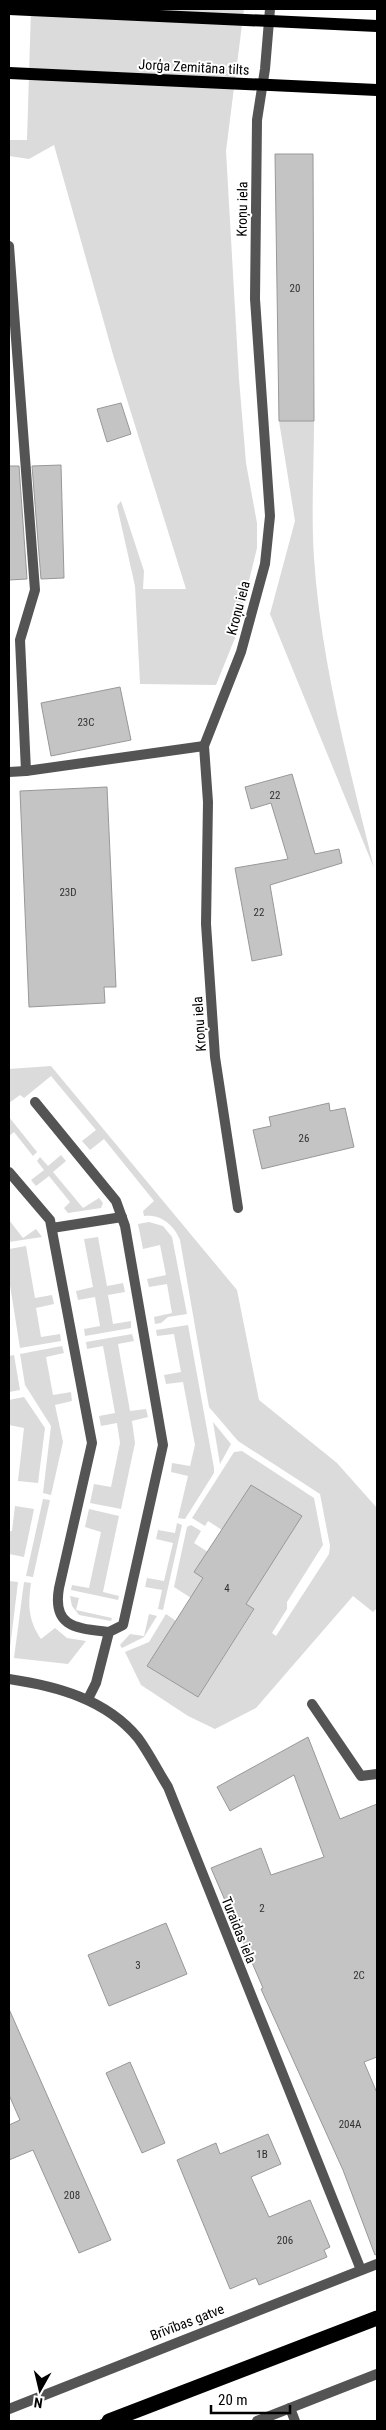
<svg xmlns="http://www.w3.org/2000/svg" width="386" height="2430" font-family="'Roboto Condensed',sans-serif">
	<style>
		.green { fill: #dbdbdb }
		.building { fill: #c4c4c4; stroke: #989898 }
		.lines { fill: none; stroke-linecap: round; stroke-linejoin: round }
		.lane { stroke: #545454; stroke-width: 10 }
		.street { stroke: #545454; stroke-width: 10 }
		.primary { stroke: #000; stroke-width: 12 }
		.highway { stroke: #000; stroke-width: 15 }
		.tram { stroke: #000; stroke-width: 1 }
		.labels { text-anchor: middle; stroke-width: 4; stroke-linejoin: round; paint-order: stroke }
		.number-label { font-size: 11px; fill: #313131 }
		.street-label { font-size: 14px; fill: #000; stroke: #fff }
	</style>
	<rect width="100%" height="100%" fill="#fff"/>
	<g class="green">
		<polygon points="31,9 244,9 226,151 239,379 246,463 257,523 257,548 235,638 216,685 140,684 135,586 117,506 121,501 144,571 143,589 186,589 114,358 54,145 29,159 9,156 9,140 27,140"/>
		<path d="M279,421H314C314,466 311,513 314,558C321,662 349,766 374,868L270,614L295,521Z"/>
		<path d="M51,1066L237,1290L259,1400L337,1463L377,1508V1608L373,1612L353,1596L256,1708L215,1729L188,1716L141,1685L125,1652L149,1642L166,1614L176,1621L147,1666L198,1697L254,1610L246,1604L301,1516L222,1530L208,1521L205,1526L192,1518L234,1452L242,1451L314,1498L323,1545L287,1602V1609L272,1633L276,1636L329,1554L330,1546L320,1494L238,1441L209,1407L180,1240C174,1225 161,1214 144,1216L143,1211L154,1201L104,1139L90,1150L82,1141L96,1130L51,1076L24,1098L20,1095L9,1103V1069Z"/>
		<polygon points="9,1117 37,1152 33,1156 14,1132 9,1136"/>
		<polygon points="61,1155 66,1161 53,1172 83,1208 99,1198 103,1203 101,1208 68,1213 64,1208 70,1202 49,1176 36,1186 31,1180 44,1170 37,1161 40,1157 48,1166"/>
		<polygon points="9,1220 23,1238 36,1229 42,1237 9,1242"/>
		<polygon points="149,1222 163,1226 172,1237 187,1314 168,1317 161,1323 155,1324 154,1317 172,1313 167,1284 149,1287 147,1279 166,1275 160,1245 143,1249 138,1224"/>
		<polygon points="98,1237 107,1286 123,1283 125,1292 108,1295 113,1324 131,1321 131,1328 85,1336 84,1329 100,1326 95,1297 78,1300 76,1291 93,1287 84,1239"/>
		<polygon points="26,1246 35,1298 52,1295 54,1304 36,1308 41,1337 60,1334 61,1341 20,1348 9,1279 9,1249"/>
		<polygon points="188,1325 214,1468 214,1473 185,1519 178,1518 188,1476 171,1472 172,1463 190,1466 195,1445 183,1382 166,1384 164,1375 181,1372 174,1334 157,1336 156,1330"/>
		<polygon points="132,1334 134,1341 118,1344 130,1411 146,1409 148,1417 132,1421 135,1443 121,1509 90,1503 94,1484 111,1487 120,1443 117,1423 101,1426 99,1416 115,1413 103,1346 87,1349 86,1342"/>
		<polygon points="62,1346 64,1353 46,1357 53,1395 71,1392 72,1401 55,1405 63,1442 51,1495 43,1493 51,1426 25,1385 20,1354"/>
		<polygon points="14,1355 20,1390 9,1392 9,1356"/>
		<polygon points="24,1397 45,1428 38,1483 18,1481 24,1428 9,1425 9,1400"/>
		<polygon points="213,1422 231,1444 220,1464"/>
		<polygon points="43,1499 50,1500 33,1577 26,1576"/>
		<polygon points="15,1506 34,1509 24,1557 9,1554 9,1531 12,1531"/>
		<polygon points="89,1509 119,1516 103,1592 119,1596 118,1600 71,1590 72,1585 89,1588 101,1532 85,1527"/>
		<polygon points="177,1523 182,1525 163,1610 158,1609 162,1590 145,1587 147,1578 164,1581 173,1543 156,1539 158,1530 175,1533"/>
		<polygon points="191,1525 201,1531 194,1543 208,1552 203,1578 191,1598 174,1587 187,1527"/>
		<polygon points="9,1581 18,1582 9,1656"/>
		<path d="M24,1582L31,1583C28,1605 28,1620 41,1639L55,1628L67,1638L86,1641L68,1664L14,1658Z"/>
		<polygon points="70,1596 79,1598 76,1610 112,1618 111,1621 79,1615 72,1606"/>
		<polygon points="149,1614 157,1616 144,1637 122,1648 120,1645 130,1634 144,1636"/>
	</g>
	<g class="building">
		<polygon points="275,154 313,154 314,421 279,421"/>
		<polygon points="121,403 131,434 107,442 97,409"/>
		<polygon points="61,465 64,578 41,579 32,466"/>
		<polygon points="9,466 19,466 27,579 9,580"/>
		<polygon points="120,687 131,740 51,756 41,703"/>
		<polygon points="292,774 315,854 339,849 342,863 270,885 282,955 252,961 235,868 288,859 271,803 251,809 245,787"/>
		<polygon points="107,787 116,987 104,987 105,1003 29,1007 20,791"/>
		<polygon points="329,1103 330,1111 345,1108 354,1147 262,1169 253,1130 271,1126 269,1117"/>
		<polygon points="251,1485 302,1516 246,1604 254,1609 198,1697 147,1666 203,1578 194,1572"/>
		<polygon points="308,1737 340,1819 377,1804 377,2057 364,2062 377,2093 377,2254 375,2255 343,2170 261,1989 263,1988 211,1868 261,1848 271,1875 324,1857 294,1775 230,1811 217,1787"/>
		<polygon points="166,1923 187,1974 109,2006 88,1955"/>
		<polygon points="9,2009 111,2240 79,2253 33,2150 9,2160 9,2125 20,2120 9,2095"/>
		<polygon points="130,2062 165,2143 142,2153 106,2073"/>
		<polygon points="268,2134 281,2164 251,2177 269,2217 310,2200 330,2247 324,2250 327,2257 259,2285 256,2278 230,2289 177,2160 216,2143 220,2154"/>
	</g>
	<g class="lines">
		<g class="lane">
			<polyline points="9,246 35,590 20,640 26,771"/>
			<polyline points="9,772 26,771 204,746"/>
			<polyline points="35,1102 116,1201 125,1226 163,1445 123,1625 109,1632 96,1683 88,1699"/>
			<path d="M9,1172L50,1220L92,1443L59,1588C52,1628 77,1628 109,1632"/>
			<polyline points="52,1228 122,1217"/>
			<polyline points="312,1704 361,1776 377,1774"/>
		</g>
		<g class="street">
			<polyline points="238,1208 215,1057 206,924 208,802 204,746 241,652 265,564 270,516 255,299 257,120 265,69 270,9"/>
			<path d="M9,1679C56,1686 106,1699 138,1738C149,1753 158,1771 168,1787L361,2270"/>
			<polyline points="290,2408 295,2421"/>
			<polyline points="9,2409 377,2264"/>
			<polyline points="257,2421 377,2374"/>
		</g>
		<g class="primary">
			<polyline points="9,9 377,26"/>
			<polyline points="9,73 377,90"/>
		</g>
		<polyline class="highway" points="109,2421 377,2318"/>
		<g class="tram">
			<polyline points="98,2421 377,2313"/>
			<polyline points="120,2421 377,2322"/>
		</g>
	</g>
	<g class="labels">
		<g class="number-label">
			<text x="295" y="292">20</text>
			<text x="86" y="726">23C</text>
			<text x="275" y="799">22</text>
			<text x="68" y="896">23D</text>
			<text x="259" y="916">22</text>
			<text x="304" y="1142">26</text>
			<text x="227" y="1592">4</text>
			<text x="262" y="1912">2</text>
			<text x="138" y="1969">3</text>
			<text x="359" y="1979">2C</text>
			<text x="350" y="2128">204A</text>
			<text x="262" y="2158">1B</text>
			<text x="72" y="2199">208</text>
			<text x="285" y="2244">206</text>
		</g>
		<g class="street-label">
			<text transform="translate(194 67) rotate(3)" y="5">Jorģa Zemitāna tilts</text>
			<text transform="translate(242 209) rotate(-89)" y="5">Kroņu iela</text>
			<text transform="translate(238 608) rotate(-75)" y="5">Kroņu iela</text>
			<text transform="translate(199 1024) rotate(-94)" y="5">Kroņu iela</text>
			<text transform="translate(239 1930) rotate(68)" y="5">Turaidas iela</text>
			<text transform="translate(187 2322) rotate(-21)" y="5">Brīvības gatve</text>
		</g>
	</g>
	<rect width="386" height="2430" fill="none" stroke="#000000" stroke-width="20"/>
	<g transform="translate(40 2390) rotate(188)" stroke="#ffffff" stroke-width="4" paint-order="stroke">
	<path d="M0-4L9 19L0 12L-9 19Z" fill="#000000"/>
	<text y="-8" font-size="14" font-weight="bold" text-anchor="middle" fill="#000000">N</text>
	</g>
	<path d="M211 2405v8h79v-8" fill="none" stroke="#000000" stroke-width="2.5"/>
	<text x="218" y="2405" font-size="15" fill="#000000" stroke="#ffffff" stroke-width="4" paint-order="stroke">20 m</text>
</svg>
